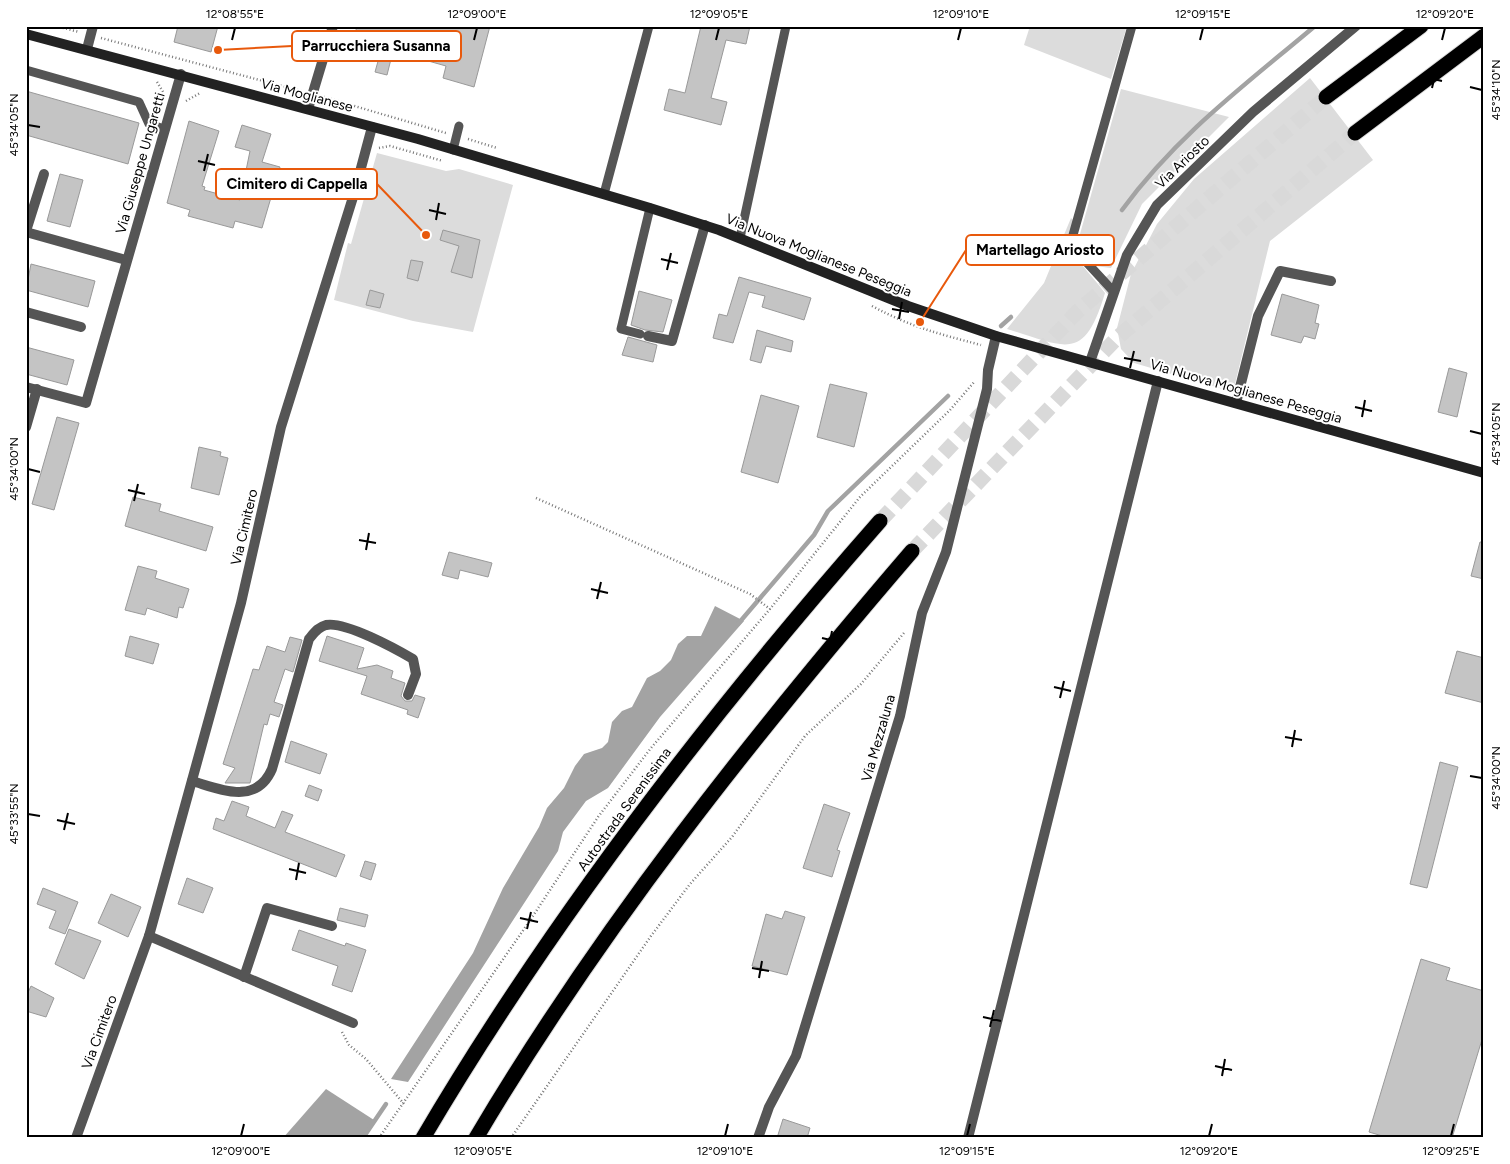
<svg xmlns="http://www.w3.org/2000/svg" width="1510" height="1164" font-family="Figtree,sans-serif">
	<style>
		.green { fill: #dcdcdc }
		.water { fill: #a3a3a3 }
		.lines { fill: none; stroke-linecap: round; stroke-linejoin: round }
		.stream { stroke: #a3a3a3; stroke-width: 4.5 }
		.building { fill: #c4c4c4; stroke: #999 }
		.motorway-tunnel { stroke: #d9d9d9; stroke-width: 15; stroke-dasharray: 15 8; stroke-linecap: butt }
		.motorway-casing { stroke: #dbdbdb; stroke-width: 17 }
		.path { stroke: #777; stroke-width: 2.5; stroke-dasharray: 1 2.5; stroke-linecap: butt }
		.service { stroke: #555; stroke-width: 9 }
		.minor { stroke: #555; stroke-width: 10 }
		.secondary { stroke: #222; stroke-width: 10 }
		.motorway { stroke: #000; stroke-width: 15 }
		.ticks { fill: none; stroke: #000; stroke-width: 2 }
		.labels { text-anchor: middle; stroke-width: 4; stroke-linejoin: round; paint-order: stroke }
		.street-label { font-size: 14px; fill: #000; stroke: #fff }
		.leader { fill: none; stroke: #e8590c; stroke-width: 2 }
		.callout-dot { fill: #e8590c; stroke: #fff; stroke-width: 2 }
		.callout { fill: #fff; stroke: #e8590c; stroke-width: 2 }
		.callout-label { font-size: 15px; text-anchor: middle; font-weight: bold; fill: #000 }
		.neatline { fill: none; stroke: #000; stroke-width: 2 }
		.ticks-label { font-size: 12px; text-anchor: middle; fill: #000 }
	</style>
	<rect width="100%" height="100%" fill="#fff"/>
	<g class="green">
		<polygon points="1030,26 1127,26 1111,79 1024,45"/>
		<polygon points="1310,78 1373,160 1270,241 1233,392 1134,363 1121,349 1117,328 1131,274 1157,224 1194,179"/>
		<polygon points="1121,89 1229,117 1142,204 1111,268 1095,266 1078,241"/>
		<polygon points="377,153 446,171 459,169 513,185 473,332 413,321 334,300 348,243 351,244"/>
		<path d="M1071,218L1073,220C1069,261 1083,263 1105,293C1084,363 1066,347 1007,329L1044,283Z"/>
	</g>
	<g class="water">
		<polygon points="715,606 744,621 660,717 608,788 586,801 563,832 558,851 408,1082 391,1079 473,953 503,888 539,827 547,808 564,788 575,766 584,754 602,748 608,742 612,722 622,711 632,707 647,678 660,671 671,660 678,644 687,636 701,636"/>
		<polygon points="326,1089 374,1120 363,1138 283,1138"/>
	</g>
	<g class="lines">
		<g class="stream">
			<path d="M1122,210C1177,135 1245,85 1315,26"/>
			<polyline points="1001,326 1011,317"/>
			<polyline points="738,624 814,535 828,511 948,396"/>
			<polyline points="363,1138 386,1104"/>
		</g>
	</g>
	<g class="building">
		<polygon points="178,26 218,26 211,52 174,42"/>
		<polygon points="357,26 490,26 474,87 443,78 446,66 393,51 387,75 375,72 382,47 354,38"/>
		<polygon points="701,26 750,26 746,44 726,40 711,98 727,102 721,125 664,110 669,89 685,93"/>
		<polygon points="26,91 139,123 128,164 26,135"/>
		<polygon points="189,121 219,131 202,186 205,187 204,190 240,200 250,151 235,147 242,125 271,134 262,162 280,167 262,228 235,221 233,228 188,216 190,210 167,203"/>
		<polygon points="60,174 83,180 70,227 47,221"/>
		<polygon points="443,230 480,240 472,278 451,272 459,246 440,240"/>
		<polygon points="411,260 423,262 418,281 407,278"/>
		<polygon points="31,264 95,281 88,307 26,290"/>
		<polygon points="739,277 811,298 804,320 762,307 765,296 749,292 733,343 713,338 719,314 727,316"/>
		<polygon points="370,290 384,294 380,308 366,305"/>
		<polygon points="639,291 672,300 663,332 645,330 631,325"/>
		<polygon points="1282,294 1319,305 1315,323 1319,324 1315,339 1304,336 1301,343 1271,335"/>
		<polygon points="757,330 793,341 791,352 766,346 761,363 750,360"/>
		<polygon points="628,337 657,345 653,362 622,355"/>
		<polygon points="26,347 74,360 67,385 26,374"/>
		<polygon points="1449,368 1467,373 1457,417 1438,412"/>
		<polygon points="830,384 867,393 854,447 817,437"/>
		<polygon points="761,395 799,406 778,483 741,472"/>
		<polygon points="57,417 79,423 54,510 32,504"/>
		<polygon points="199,447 221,452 220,456 228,458 219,495 191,488"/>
		<polygon points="133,497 161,504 159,511 213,527 206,551 125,526"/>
		<polygon points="1480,542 1484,542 1484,579 1471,576"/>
		<polygon points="449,552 492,563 488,577 460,570 458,579 442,575"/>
		<polygon points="138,566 157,571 155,578 189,589 183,608 179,607 177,618 147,608 145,615 125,610"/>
		<polygon points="130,636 159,644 153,664 125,656"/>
		<polygon points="327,636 364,648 357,669 377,665 393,671 391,678 405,683 401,696 405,701 412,701 415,695 425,698 418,718 407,714 408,710 361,694 367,676 319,661"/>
		<polygon points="290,637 302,640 293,672 285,669 274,702 283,705 279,717 270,714 267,725 264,724 250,783 225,783 235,768 223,764 253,669 259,670 267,646 285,652"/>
		<polygon points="1457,651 1484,658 1484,703 1445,693"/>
		<polygon points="291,741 327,754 320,774 285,762"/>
		<polygon points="1440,762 1458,767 1427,888 1410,884"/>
		<polygon points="309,785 322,790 318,801 305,796"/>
		<polygon points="232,801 249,807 246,816 275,828 282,811 293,815 285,832 345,855 336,877 213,829 216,818 224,821"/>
		<polygon points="824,804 850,813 837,850 840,851 832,877 803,868"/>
		<polygon points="365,861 376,864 371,880 360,876"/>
		<polygon points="187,878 213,888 203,913 178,904"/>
		<polygon points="43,888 78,902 65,934 49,928 56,911 37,904"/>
		<polygon points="111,894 141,907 128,937 98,923"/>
		<polygon points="340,908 368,915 365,927 337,920"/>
		<polygon points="785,911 805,917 787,975 752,966 766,914 782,919"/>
		<polygon points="69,929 101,941 84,979 55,964"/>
		<polygon points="299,930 345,946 346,943 366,950 352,992 332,985 338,966 292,950"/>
		<polygon points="1421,959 1450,968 1446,980 1484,991 1484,1033 1452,1138 1389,1138 1369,1132"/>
		<polygon points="31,986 54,998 46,1017 26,1011 26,997"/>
		<polygon points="783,1119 810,1128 807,1138 777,1138"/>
	</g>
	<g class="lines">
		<g class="motorway-tunnel">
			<polyline points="880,521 1078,311 1326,97"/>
			<polyline points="912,551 1117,338 1355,133"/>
		</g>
		<defs>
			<g id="motorway">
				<polyline points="1326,97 1421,26"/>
				<polyline points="1355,133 1484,36"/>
				<path d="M423,1138C553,917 711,713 880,521"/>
				<path d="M476,1138C601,927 753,736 912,551"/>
			</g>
		</defs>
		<use href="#motorway" class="motorway-casing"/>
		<g class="path">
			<polyline points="56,26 79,32"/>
			<polyline points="101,38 301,91"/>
			<polyline points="157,82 163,92"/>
			<polyline points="324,97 446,133"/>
			<polyline points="186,101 200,93"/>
			<polyline points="468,139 497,148"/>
			<polyline points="379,148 390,146 443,161"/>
			<path d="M872,306C911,327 939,334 981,345"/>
			<polyline points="536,498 750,594 770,609"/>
			<polyline points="342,1032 349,1045 366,1059 404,1104"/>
			<polyline points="379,1138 531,919 598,817 651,748 770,609 860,497 950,410 975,381"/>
			<polyline points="511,1138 651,936 690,884 732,837 805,736 861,684 904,633"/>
		</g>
		<g class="service">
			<polyline points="26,70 139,102 149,124 164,129"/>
			<polyline points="453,150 459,126"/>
			<polyline points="604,194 649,26"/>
			<polyline points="740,238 786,26"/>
			<polyline points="1114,292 1077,252 1074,245 1073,235 1132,26"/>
			<polyline points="640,334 621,329 650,208"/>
		</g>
		<g class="minor">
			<polyline points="87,49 93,26"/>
			<polyline points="308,109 333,26"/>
			<polyline points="26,231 44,174"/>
			<polyline points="26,232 126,260"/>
			<polyline points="26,312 81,327"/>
			<polyline points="648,336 672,341 705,225"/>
			<polyline points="1090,362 1127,255 1157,205 1253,112 1356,26"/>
			<polyline points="26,387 86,403 181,74"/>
			<polyline points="1236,403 1258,316 1280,271 1331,281"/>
			<polyline points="26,427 37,389"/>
			<path d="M192,781C220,789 256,806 272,769L309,639C314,633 318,627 326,625C345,621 396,649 413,659L416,674L408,695"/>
			<polyline points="149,936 353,1023"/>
			<polyline points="244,977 267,908 332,926"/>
			<polyline points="76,1138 149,936 241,603 281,427 354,194 372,127"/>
			<polyline points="758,1138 769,1107 796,1056 900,716 922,613 946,552 987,389 988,370 996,336"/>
			<polyline points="968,1138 1158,381"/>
		</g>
		<polyline class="secondary" points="26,34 418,139 650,208 719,230 908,306 996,336 1484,473"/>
		<use href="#motorway" class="motorway"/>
	</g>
	<path class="ticks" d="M232,40L235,28M474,40L477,28M716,40L719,28M958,40L961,28M1200,40L1203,28M1442,40L1445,28M1425,77L1442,81M1470,87L1482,90M1432,88L1436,71M28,125L40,127M198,161L215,165M204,171L208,154M429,210L446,214M436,220L439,203M661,259L678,263M667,270L671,253M892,309L909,312M899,319L902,302M1124,358L1141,361M1130,368L1134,351M1355,407L1372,411M1362,417L1365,400M1470,431L1482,434M28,469L40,472M128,490L145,494M134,501L138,484M359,540L376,543M366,550L369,533M591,589L608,593M597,599L601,582M822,638L839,642M829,648L832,631M1054,687L1071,691M1060,698L1064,681M1285,737L1302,740M1292,747L1295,730M1470,776L1482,778M28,814L40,816M57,820L75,824M64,830L68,813M289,869L306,873M296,880L299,863M520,918L538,922M527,929L531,912M752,968L769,971M759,978L762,961M983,1017L1001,1021M990,1027L994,1010M1215,1066L1232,1070M1222,1076L1225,1059M241,1136L244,1124M483,1136L486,1124M725,1136L728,1124M967,1136L970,1124M1209,1136L1212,1124M1451,1136L1454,1124"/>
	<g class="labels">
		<g class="street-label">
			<text transform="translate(307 95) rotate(15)" y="5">Via Moglianese</text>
			<text transform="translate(1182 162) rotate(-44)" y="5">Via Ariosto</text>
			<text transform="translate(140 163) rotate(-74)" y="5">Via Giuseppe Ungaretti</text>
			<text transform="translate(819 255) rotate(22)" y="5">Via Nuova Moglianese Peseggia</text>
			<text transform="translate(1246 391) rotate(16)" y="5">Via Nuova Moglianese Peseggia</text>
			<text transform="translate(244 527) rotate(-77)" y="5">Via Cimitero</text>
			<text transform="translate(878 738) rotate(-74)" y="5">Via Mezzaluna</text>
			<text transform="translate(624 809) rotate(-54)" y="5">Autostrada Serenissima</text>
			<text transform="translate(99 1032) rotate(-70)" y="5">Via Cimitero</text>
		</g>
	</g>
	<path class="leader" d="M218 50L292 46M426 235L377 184M920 322L966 250"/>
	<g class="callout-dot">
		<circle cx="218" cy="50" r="5"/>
		<circle cx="426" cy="235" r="5"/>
		<circle cx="920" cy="322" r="5"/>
	</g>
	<g class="callout">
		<rect x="292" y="31" width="169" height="30" rx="5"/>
		<rect x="216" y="169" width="161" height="30" rx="5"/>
		<rect x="966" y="235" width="148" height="30" rx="5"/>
	</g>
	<g class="callout-label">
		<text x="376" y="51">Parrucchiera Susanna</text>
		<text x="297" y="189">Cimitero di Cappella</text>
		<text x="1040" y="255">Martellago Ariosto</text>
	</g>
	<rect width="1510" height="1164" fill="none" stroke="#ffffff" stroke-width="55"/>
	<rect x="28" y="28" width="1454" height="1108" class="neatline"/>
	<g class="ticks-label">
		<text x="235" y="18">12°08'55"E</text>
		<text x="477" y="18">12°09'00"E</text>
		<text x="719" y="18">12°09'05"E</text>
		<text x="961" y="18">12°09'10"E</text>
		<text x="1203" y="18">12°09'15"E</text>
		<text x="1445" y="18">12°09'20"E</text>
		<text transform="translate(1496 90) rotate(-90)" y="4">45°34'10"N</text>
		<text transform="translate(14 125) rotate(-90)" y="4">45°34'05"N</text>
		<text transform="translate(1496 434) rotate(-90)" y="4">45°34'05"N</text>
		<text transform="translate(14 469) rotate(-90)" y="4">45°34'00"N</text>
		<text transform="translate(1496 778) rotate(-90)" y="4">45°34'00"N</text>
		<text transform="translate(14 814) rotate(-90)" y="4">45°33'55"N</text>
		<text x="241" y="1155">12°09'00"E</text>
		<text x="483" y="1155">12°09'05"E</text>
		<text x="725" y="1155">12°09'10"E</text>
		<text x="967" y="1155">12°09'15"E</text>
		<text x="1209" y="1155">12°09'20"E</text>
		<text x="1451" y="1155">12°09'25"E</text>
	</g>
</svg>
